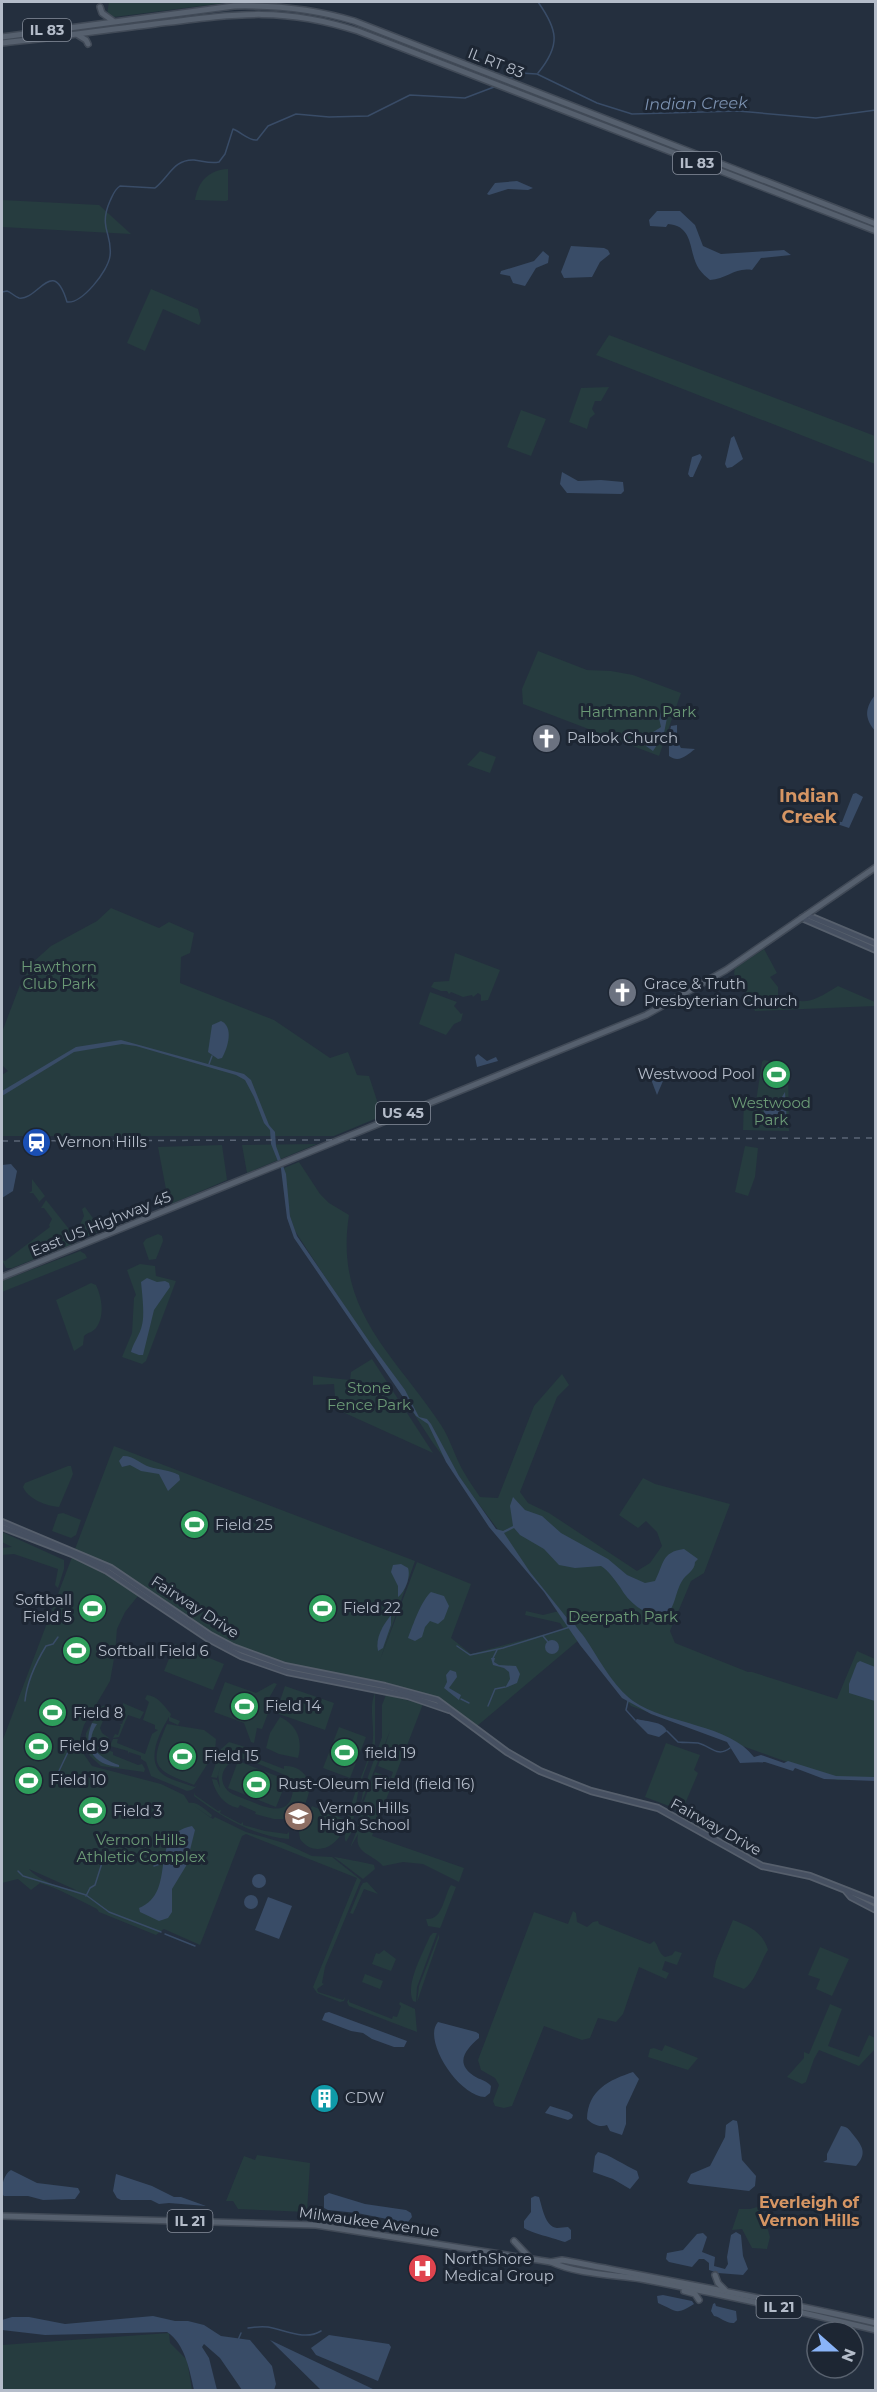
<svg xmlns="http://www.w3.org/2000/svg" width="877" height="2392" font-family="Montserrat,sans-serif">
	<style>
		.green { fill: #263c3f; fill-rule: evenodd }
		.water { fill: #394c67 }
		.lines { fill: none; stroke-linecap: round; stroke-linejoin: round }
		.stream { stroke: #394c67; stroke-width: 1.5 }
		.secondary-casing { stroke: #565f6c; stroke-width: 8 }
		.primary-casing { stroke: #414a57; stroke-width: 8 }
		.secondary { stroke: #465061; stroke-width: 4.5 }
		.primary { stroke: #56606e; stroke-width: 5 }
		.rail { stroke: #5a6575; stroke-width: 1.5; stroke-dasharray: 6 6; stroke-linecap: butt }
		.labels { text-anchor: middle; stroke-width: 6; stroke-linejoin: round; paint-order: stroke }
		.shield { fill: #1d2633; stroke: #878f9c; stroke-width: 1.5 }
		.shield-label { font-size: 14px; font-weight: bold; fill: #b4bcc9 }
		.street-label { font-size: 15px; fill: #b4bcc9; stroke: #1d2633 }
		.park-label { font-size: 15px; fill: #6b9a76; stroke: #1d2633 }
		.poi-label { font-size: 15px; fill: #b4bcc9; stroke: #1d2633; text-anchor: start }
		.water-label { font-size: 16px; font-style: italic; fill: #7c92b1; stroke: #1d2633 }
		.neighbourhood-label { font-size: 16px; font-weight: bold; fill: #d59563; stroke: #1d2633 }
		.quarter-label { font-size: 18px; font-weight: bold; fill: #d59563; stroke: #1d2633 }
	</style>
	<rect width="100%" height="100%" fill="#242f3e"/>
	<g class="green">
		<polygon points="109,2 233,2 114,17 107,14"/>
		<path d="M228,169V200L226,201L195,200C198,181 209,170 228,169Z"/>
		<polygon points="2,200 99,205 131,234 2,227"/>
		<polygon points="151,289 198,309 201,321 199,325 163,309 145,351 127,343"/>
		<polygon points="609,335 875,436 875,464 596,355"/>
		<polygon points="609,387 601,401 595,401 592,409 595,414 590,418 587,429 569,422 581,388"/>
		<polygon points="521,410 546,419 531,456 507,447"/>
		<polygon points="538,651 587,670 611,671 633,675 681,693 659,756 523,704 522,689"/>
		<polygon points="480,751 496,757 490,773 467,765"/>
		<polygon points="111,908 159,928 169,922 194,933 190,953 181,957 180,983 274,1020 330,1058 348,1052 357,1075 369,1076 382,1116 334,1136 2,1136 2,1075 8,1071 2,1065 2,1032 20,985 32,963 51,946 97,921"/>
		<path d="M764,949L777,973L770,977L778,987V995C806,1006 812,1002 838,986L875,1002V1006L755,1011L743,986L734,974L735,968Z"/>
		<polygon points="455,953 500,970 488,1000 481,1001 481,995 478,993 473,997 472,995 463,997 451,992 449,994 447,991 441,991 431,987 434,982 449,981"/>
		<polygon points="430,992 457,1002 454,1006 461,1014 463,1013 461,1021 454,1024 446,1035 419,1024"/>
		<polygon points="764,1060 788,1065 789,1131 743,1130 744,1101 749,1104 749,1108 755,1108 762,1062"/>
		<polygon points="317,1144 247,1173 242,1145"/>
		<polygon points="222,1145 227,1180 169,1205 158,1147"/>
		<polygon points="745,1146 758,1148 755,1177 748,1196 735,1192"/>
		<path d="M299,1162L320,1194L329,1203L349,1215C334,1310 393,1353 441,1425C451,1440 455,1458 465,1474C469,1482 475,1489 480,1497L498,1498L534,1406L562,1374L569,1385L557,1397L520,1492L528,1503L549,1513L637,1571L650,1563L662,1546L657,1532L646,1521L638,1528L619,1515L643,1478L655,1484L730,1504L704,1573L691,1581L670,1631L675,1643L748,1672H752L837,1699L857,1651L875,1659V1780H837L631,1706L580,1639L477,1726L437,1699L304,1668L244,1649L217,1636L142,1591L125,1612L117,1629L115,1653L110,1681L84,1725L80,1738L81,1750L92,1766L161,1784L184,1795L189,1803C197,1801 206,1810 212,1815L211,1818L193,1805L213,1819L215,1817L246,1832L284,1843L312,1856L332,1857L361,1880L325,1967L322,1983L324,1984L317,1989L318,1992L343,2000L345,1997L344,2001L340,2002L317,1993L313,1987L357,1878L246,1834L242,1836L200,1945L164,1929L156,1935L99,1912L97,1909C79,1900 60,1889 40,1883L31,1890L18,1879L2,1883V1742L114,1446L415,1561L380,1660L417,1562L471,1584L451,1638L471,1654L564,1629L560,1623L525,1615L526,1611L543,1615L559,1611L433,1443L295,1231L290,1216L284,1168ZM29,1869L76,1890C62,1889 36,1879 29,1869Z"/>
		<polygon points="32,1179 45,1196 38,1203 39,1201 33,1193 29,1193 32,1191"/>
		<polygon points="46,1200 76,1238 76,1243 12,1268 6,1268 2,1260 5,1261 50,1227 49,1225 52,1219 44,1208 41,1208"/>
		<polygon points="85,1207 102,1231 88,1236 82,1233 79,1227 84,1216 82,1209"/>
		<polygon points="158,1234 162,1236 163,1241 156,1259 149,1260 143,1243 146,1239"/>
		<polygon points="80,1251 85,1254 87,1258 2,1292 2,1281"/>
		<polygon points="140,1264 155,1266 156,1276 176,1281 146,1361 142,1364 122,1357 132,1333 134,1298 136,1295 127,1270"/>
		<path d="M91,1283L96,1285C102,1298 105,1316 96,1328C92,1333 88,1332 84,1336L83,1345L74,1351L56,1300Z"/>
		<polygon points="372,1359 433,1453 336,1409 334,1384 313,1385 313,1376 350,1380 351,1372"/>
		<path d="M68,1466H71L73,1474L59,1507C46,1506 28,1499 23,1487L25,1483Z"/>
		<polygon points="63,1513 81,1520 76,1535 71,1538 52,1531 58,1514"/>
		<polygon points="2,1532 64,1560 64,1569 58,1588 55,1585 58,1569 14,1554 2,1555 2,1548 12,1547 2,1542"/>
		<polygon points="175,1644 224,1664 213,1690 164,1671"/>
		<polygon points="225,1682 256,1693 274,1683 277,1684 269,1698 273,1700 262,1729 257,1728 254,1743 251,1742 244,1723 214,1712"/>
		<polygon points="285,1686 334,1703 325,1730 276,1713"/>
		<path d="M375,1693V1744L359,1787L351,1833L346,1842C343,1836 346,1831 347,1824C351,1798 362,1777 370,1753C378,1731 367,1711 375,1693Z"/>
		<path d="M147,1695C158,1696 164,1706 171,1714L170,1717L180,1721L178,1725L169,1721V1717C159,1733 143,1765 167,1777C175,1781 186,1784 195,1787L197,1785C196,1788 190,1791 187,1791L151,1776L146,1762L141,1759V1756L129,1752L128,1754V1751L110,1746L113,1739H118L117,1743L145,1754L152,1734L158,1730L155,1729V1725L143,1720L149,1702L145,1699Z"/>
		<path d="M386,1695L423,1704L372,1836L464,1868L459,1882L423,1864L403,1862L383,1866C373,1854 354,1854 358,1834L350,1848L357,1830L363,1791L382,1737V1705ZM390,1731L378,1766L393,1772L391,1778L375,1772L362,1806L359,1831L360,1806Z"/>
		<polygon points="123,1703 144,1712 140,1719 128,1715 119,1737 113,1738 115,1734 118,1735 121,1725 119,1724 122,1724 125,1715 123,1713"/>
		<polygon points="106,1705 109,1706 100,1728 102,1733 109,1738 103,1740 100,1738 98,1742 108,1740 106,1749 113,1752 113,1755 138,1765 142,1764 145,1769 144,1772 101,1766 90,1756 85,1746 86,1733 102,1706"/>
		<path d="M280,1717C297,1725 303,1740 298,1758L279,1754L266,1748L270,1733Z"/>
		<path d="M167,1724L204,1730L216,1739L215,1752L194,1785C152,1769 149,1766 167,1724Z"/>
		<polygon points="339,1727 366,1737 350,1778 323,1768"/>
		<path d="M229,1742L255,1750L250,1756L284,1769V1766C298,1765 308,1774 310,1787C308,1798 304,1811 295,1817L289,1808L288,1809L294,1818L293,1819H274L255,1814L256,1812L240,1805L238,1808C224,1805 215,1793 212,1779L217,1780L220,1788L218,1774L221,1765L217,1778L211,1777L221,1749ZM238,1759H247L287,1776L293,1789C291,1818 267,1808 250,1801C243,1798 234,1796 228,1791C216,1779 224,1763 238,1759Z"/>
		<polygon points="666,1743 700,1755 694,1770 698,1773 682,1811 645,1797"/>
		<polygon points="238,1761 287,1780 276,1807 228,1788"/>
		<path d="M195,1792V1795L218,1811L221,1810L220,1813L241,1824L243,1822V1825L265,1831L287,1834L289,1832V1839C253,1836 222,1817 194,1796Z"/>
		<path d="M312,1806L346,1820C344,1843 316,1861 300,1839L299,1832Z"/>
		<path d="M334,1857C336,1857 372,1864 374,1865L375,1869L363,1879Z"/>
		<polygon points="367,1882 378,1894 364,1889 353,1914 350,1913 361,1886 363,1883"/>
		<path d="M451,1885L456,1887L441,1926L440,1928L428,1926L426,1919C443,1921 444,1895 451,1885Z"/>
		<path d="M573,1911L576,1913L577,1922L587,1927L593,1922L598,1921L599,1924L650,1944L654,1941C659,1946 658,1953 665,1957L672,1955L675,1951L682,1953L677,1965L665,1961L662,1970L669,1973L666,1979L639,1967L623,2014L616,2022L598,2018L590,2038L582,2040L544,2026L512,2106L504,2108L495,2106L493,2101L499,2085L495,2078L481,2070L478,2060L534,1912L568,1924Z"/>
		<path d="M733,1920C749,1926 763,1932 768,1950C760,1962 756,1981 744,1989L713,1977L716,1961Z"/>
		<path d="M433,1933H437L417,1987L416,2002L413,2001C405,1984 423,1953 430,1936Z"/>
		<polygon points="439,1934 439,1938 417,2002 419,1986"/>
		<polygon points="820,1947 849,1959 832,1996 816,1989 820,1979 808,1975"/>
		<polygon points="384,1950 396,1959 391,1971 372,1964 376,1953 379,1954"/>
		<polygon points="365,1974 383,1981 380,1989 362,1982"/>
		<polygon points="349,1999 349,2002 392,2019 393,2016 397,2017 401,2006 399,2004 400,2002 415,2009 417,2032 349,2006 347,2002"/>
		<polygon points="830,2004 842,2009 828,2046 859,2057 869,2035 875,2038 875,2049 859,2066 819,2050 814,2059 806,2082 802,2084 787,2077 804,2058 804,2052 809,2054"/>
		<polygon points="665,2045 698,2058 688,2070 648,2057 650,2049 654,2048 662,2051"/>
		<polygon points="257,2155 310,2163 307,2212 238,2209 233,2201 226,2201 244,2156 255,2160"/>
		<polygon points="761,2206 770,2237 767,2249 752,2248 742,2229 732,2230 739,2209 750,2209"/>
		<polygon points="169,2333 170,2343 187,2360 192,2390 2,2390 2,2345"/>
	</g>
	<g class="water">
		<polygon points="517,181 533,188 528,190 508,189 489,195 487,194 495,183"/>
		<path d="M657,211H680L695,225L703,246L721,254L784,250L791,255L761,258L752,270C735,267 727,279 710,280C706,277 702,273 699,269C688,253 695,226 668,224L666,227L650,226L649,220Z"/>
		<polygon points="571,246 604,248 608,250 610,254 600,262 592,277 564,278 561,272"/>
		<polygon points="543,251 549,256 548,263 536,268 525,286 513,283 510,276 500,274 501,271 534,261"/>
		<polygon points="734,436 743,459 732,467 727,468 725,464 731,438"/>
		<polygon points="700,454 702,457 693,477 690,477 688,474 692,457"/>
		<polygon points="562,472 578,481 601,480 623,482 624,491 621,494 567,493 560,484"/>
		<path d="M875,695V731C864,718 865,708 875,695Z"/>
		<path d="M661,712H664L667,718L664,733L669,735L671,726L677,725V741L681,748L695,749C686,756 679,763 669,756V740L667,737H662L653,751L646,746C646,733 653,733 661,727L659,718Z"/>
		<polygon points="856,793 863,797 849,828 828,821 842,822 853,794"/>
		<path d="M221,1021C234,1027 228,1047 222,1058L218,1059L208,1052L212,1025Z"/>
		<path d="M121,1040L244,1074L251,1080L269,1125L275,1132L276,1146L286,1174L290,1216L297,1236L371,1344L405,1390L419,1417L427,1419L431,1424L459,1476L496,1529L503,1531L513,1526L510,1506L513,1497L525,1510L542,1516L561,1533L608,1559L627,1575L645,1583L655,1581C664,1564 661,1552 684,1549L698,1559L695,1562C695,1571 686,1574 682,1581C674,1594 676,1611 661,1618C643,1613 629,1603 620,1587C614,1579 609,1571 601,1566L575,1568L559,1565L544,1549L520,1535L514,1528L504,1533L530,1572L567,1618L574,1623C577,1629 582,1633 585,1638C599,1659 613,1686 633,1701C668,1725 729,1724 754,1757L761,1755L784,1763L788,1761L836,1776L875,1777V1781L824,1779L795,1768L793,1771L765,1762L740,1763L727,1742L651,1714L622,1698L580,1645L544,1592L489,1527L446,1462L428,1424L416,1416L294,1238L287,1218L281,1169L271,1144L270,1130L264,1123L254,1097L245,1080L236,1075L136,1046L122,1044L74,1052L2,1096V1091L76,1047Z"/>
		<polygon points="478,1054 487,1061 496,1057 498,1061 477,1067 475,1057"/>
		<polygon points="657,1070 666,1074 657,1095 649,1074"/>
		<polygon points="785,1092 787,1123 780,1128 766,1125 763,1121 765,1096 780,1100"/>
		<polygon points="11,1164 17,1171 13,1191 2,1198 2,1165"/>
		<path d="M147,1278L157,1282L165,1281L169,1283L170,1287L154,1310L143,1355H139L131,1352C133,1343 140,1335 142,1325C145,1316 142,1292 141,1282Z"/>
		<path d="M123,1456C135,1456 140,1464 150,1467C160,1470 169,1470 179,1475L180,1480L168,1491L159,1474L141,1471L130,1465L122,1467L119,1461Z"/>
		<path d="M401,1564L408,1568C411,1577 405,1592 398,1597V1586L391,1572L393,1565Z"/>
		<path d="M431,1592L444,1596L449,1606L444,1619L438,1624L430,1621L425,1627L422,1637L415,1641L408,1638C413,1625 421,1601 431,1592Z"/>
		<path d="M391,1615V1625L383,1648L378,1651C375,1638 383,1625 391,1615Z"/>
		<circle cx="552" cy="1647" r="7"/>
		<polygon points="491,1658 495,1658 494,1662 499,1665 516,1666 520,1674 517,1683 505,1688 510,1679 509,1672 504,1668 493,1665"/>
		<polygon points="860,1661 875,1667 875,1701 849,1693 849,1684 857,1663"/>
		<polygon points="450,1670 456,1672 457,1677 449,1688 461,1695 459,1700 444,1688 447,1682 446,1675"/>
		<path d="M637,1719C647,1722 663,1721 667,1731L659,1737L648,1734L635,1721Z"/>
		<path d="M92,1723L97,1724C82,1746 100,1758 119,1765V1767C93,1765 82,1747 92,1723Z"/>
		<path d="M192,1826L195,1830L186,1866L172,1889V1912L168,1918L159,1921L140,1912L139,1908C179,1892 146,1835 192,1826Z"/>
		<circle cx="259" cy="1881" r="7"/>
		<circle cx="251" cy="1902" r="7"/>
		<polygon points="268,1897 292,1906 279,1939 255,1930"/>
		<polygon points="329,2012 407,2041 404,2047 394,2047 372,2039 363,2033 351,2031 322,2020 325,2013"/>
		<path d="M438,2022L476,2032L479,2034V2038C466,2049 454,2063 474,2076C480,2080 486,2080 491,2086L490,2093L485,2097C458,2096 422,2039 438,2022Z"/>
		<path d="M633,2072L639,2079L626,2107V2124L622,2135L610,2131L607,2125C600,2128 592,2124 587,2119C588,2090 609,2080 633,2072Z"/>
		<polygon points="550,2106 569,2112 573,2115 572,2118 568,2120 545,2113"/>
		<polygon points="733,2120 737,2121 738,2126 742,2160 756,2176 755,2186 749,2191 690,2184 687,2182 691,2174 710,2166 725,2137 726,2125"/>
		<path d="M841,2126C849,2127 850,2131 855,2137C864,2148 866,2155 856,2166L823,2162L827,2160V2154Z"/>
		<path d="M598,2152C608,2154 626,2166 637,2171L639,2178L630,2189L613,2179L593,2172L595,2156Z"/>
		<path d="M11,2170L37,2183L78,2188L80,2192L75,2199L43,2200L28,2196H4L2,2194C1,2186 4,2174 11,2170Z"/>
		<polygon points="116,2174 152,2186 174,2197 181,2197 206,2206 169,2203 159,2204 151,2200 121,2200 117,2198 113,2191"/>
		<polygon points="329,2193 365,2204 406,2210 411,2213 412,2217 408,2222 402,2222 357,2213 328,2210 324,2208 324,2196"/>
		<path d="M535,2196L539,2197C542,2206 545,2227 557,2228C561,2228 564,2227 568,2227L571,2230V2239L565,2242C556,2239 529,2232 524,2228V2221L531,2212V2198Z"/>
		<polygon points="736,2232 741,2235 743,2256 748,2269 743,2275 718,2273 709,2270 709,2263 704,2259 699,2259 692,2267 669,2262 666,2259 667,2253 683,2250 697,2234 703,2233 707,2237 702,2252 715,2257 714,2266 725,2269 728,2264 727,2257 731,2235"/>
		<path d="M663,2295L692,2301L694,2304C675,2316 677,2311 658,2303L657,2296Z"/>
		<path d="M715,2303L716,2306L736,2311L737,2320L734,2323C726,2324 721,2317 714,2316L711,2311L713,2304Z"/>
		<path d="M153,2316L175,2321H188L204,2325L221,2336L250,2340L272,2366L276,2384L274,2390H242L220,2358L204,2344L202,2347L209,2358L217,2390H194C190,2372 185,2343 167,2332L45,2335L2,2330V2320L12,2317H29L65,2324Z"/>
		<polygon points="329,2335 389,2344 391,2347 378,2381 316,2355 311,2348"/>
		<polygon points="270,2340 375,2390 321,2390"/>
	</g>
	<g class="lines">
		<g class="stream">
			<path d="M538,73C561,45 558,30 538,2"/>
			<polyline points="508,79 520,73 537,74 597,103 632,114 738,111 816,118 876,110"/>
			<path d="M2,292L7,291C11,292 15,297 19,298C38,301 53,255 67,302C82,304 108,271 110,256C113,234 98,228 110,201C113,195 114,190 120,186L155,188C169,177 174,159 194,160C203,161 210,164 219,162L225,154L233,129C241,132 249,141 257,140L268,126L296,114L329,117L368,116L410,95L465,98L494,87"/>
			<polyline points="209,1064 212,1056"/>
			<polyline points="543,1636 548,1642"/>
			<polyline points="457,1646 470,1655 503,1648 570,1627"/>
			<polyline points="493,1658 497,1650"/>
			<polyline points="461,1699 469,1703"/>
			<path d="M25,1701C27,1681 35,1664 46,1646L53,1644L58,1637"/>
			<polyline points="628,1701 626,1710 635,1720"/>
			<polyline points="488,1706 495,1689 505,1687"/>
			<path d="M667,1731L678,1742C685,1743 691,1742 698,1743C711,1746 717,1758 730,1748"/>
			<polyline points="58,1773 69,1750"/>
			<polyline points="154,1866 163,1863"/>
			<polyline points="18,1871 23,1876 86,1895 109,1912 161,1932"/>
			<polyline points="86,1896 90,1888 95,1885 102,1863"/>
			<polyline points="165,1934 195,1946"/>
			<path d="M248,2328C254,2327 261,2326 268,2327C285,2330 305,2341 321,2331"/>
			<polyline points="238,2340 241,2333"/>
		</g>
		<defs>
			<g id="secondary">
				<polyline points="807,915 876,944"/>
				<polyline points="802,918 876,950"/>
				<polyline points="2,1522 111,1568 210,1635 233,1647 285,1666 385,1686 437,1700 507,1752 540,1771 591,1791 658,1808 762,1866 810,1876 876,1902"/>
				<polyline points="2,1527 72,1554 107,1571 207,1638 241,1656 287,1672 408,1696 449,1710"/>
				<polyline points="846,1891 851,1897 876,1910"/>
			</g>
			<g id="primary">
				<polyline points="100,7 102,13 113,21"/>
				<polyline points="78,35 86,40 88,44"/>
				<path d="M2,37L234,6C276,5 314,9 354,21L876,224"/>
				<path d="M2,43C53,38 104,30 155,24C233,14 282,6 358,31L876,231"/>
				<polyline points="2,1277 646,1015 726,970 876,867"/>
				<path d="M2,2216L316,2225L551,2262C576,2274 614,2275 641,2279C720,2294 798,2311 876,2330"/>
				<polyline points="514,2241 530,2258"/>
				<path d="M551,2262L562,2260C667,2280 772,2299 876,2323"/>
				<polyline points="715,2275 718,2283 725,2290"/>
				<polyline points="684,2291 695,2294 699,2300"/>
			</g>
		</defs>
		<use href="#secondary" class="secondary-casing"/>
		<use href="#primary" class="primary-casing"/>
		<use href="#secondary" class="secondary"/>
		<use href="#primary" class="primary"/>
		<polyline class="rail" points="2,1141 876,1138"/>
	</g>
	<defs>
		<symbol id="church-disc" viewBox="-11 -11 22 22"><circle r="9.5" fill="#6b7280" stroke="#1d2633"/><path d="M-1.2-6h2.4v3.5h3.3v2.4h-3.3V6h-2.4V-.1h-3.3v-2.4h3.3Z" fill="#fff"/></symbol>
		<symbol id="stadium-disc" viewBox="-11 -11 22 22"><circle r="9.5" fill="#2e9e5b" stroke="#1d2633"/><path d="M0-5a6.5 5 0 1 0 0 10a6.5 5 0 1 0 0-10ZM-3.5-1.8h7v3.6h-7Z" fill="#fff"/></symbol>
		<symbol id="station-disc" viewBox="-11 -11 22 22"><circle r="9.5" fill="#1a4fb4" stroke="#1d2633"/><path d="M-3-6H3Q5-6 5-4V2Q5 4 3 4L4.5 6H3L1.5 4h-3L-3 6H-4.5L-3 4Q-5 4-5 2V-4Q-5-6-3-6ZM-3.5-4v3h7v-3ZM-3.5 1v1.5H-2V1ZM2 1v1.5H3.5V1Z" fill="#fff"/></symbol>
		<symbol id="school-disc" viewBox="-11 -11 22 22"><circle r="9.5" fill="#8d6e63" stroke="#1d2633"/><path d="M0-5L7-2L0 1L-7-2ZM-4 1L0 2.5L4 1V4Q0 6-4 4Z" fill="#fff"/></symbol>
		<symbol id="building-disc" viewBox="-11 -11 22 22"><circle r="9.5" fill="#0f9aa8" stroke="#1d2633"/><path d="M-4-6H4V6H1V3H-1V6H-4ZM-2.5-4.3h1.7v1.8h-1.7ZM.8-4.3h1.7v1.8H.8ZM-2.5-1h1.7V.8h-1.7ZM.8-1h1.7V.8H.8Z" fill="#fff"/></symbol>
		<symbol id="hospital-disc" viewBox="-11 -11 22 22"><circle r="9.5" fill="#e0444e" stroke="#1d2633"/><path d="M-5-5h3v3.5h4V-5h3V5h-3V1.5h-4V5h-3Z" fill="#fff"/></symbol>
	</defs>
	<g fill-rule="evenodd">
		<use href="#church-disc" x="530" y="722" width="33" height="33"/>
		<use href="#church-disc" x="606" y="976" width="33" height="33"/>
		<use href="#stadium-disc" x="760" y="1058" width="33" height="33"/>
		<use href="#station-disc" x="20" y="1126" width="33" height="33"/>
		<use href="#stadium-disc" x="178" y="1508" width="33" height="33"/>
		<use href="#stadium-disc" x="306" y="1592" width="33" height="33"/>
		<use href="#stadium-disc" x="76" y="1592" width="33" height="33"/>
		<use href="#stadium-disc" x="60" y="1634" width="33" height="33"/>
		<use href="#stadium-disc" x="228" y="1690" width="33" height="33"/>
		<use href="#stadium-disc" x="36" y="1696" width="33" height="33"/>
		<use href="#stadium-disc" x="22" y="1730" width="33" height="33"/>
		<use href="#stadium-disc" x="328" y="1736" width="33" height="33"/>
		<use href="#stadium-disc" x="166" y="1740" width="33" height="33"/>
		<use href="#stadium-disc" x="12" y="1764" width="33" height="33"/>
		<use href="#stadium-disc" x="240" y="1768" width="33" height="33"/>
		<use href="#stadium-disc" x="76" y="1794" width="33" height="33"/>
		<use href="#school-disc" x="282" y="1800" width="33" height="33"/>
		<use href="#building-disc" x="308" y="2082" width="33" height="33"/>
		<use href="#hospital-disc" x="406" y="2252" width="33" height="33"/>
	</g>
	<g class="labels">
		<g class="shield">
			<rect x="23" y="19" width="48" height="22" rx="4.5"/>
			<rect x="673" y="152" width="48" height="22" rx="4.5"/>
			<rect x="376" y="1102" width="54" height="22" rx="4.5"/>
			<rect x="167.5" y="2210" width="45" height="22" rx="4.5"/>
			<rect x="756.5" y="2296" width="45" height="22" rx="4.5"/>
		</g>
		<g class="shield-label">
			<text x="47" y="35">IL 83</text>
			<text x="697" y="168">IL 83</text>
			<text x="403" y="1118">US 45</text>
			<text x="190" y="2226">IL 21</text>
			<text x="779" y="2312">IL 21</text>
		</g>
		<g class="street-label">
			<text transform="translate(496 63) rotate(21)" y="5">IL RT 83</text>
			<text transform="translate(101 1224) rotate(-22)" y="5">East US Highway 45</text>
			<text transform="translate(195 1607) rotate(33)" y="5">Fairway Drive</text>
			<text transform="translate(716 1827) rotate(29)" y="5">Fairway Drive</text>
			<text transform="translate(369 2222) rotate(8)" y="5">Milwaukee Avenue</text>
		</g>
		<g class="park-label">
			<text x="638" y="717">Hartmann Park</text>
			<text x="59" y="972">Hawthorn<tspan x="59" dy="17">Club Park</tspan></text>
			<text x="771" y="1108">Westwood<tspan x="771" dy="17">Park</tspan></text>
			<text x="369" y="1393">Stone<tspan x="369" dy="17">Fence Park</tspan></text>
			<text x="623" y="1622">Deerpath Park</text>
			<text x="141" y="1845">Vernon Hills<tspan x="141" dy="17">Athletic Complex</tspan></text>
		</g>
		<g class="poi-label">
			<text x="567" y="743">Palbok Church</text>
			<text x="644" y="989">Grace &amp; Truth<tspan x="644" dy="17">Presbyterian Church</tspan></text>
			<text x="755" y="1079" text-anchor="end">Westwood Pool</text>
			<text x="57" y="1147">Vernon Hills</text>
			<text x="215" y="1530">Field 25</text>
			<text x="72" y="1605" text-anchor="end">Softball<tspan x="72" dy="17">Field 5</tspan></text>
			<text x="343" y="1613">Field 22</text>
			<text x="98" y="1656">Softball Field 6</text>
			<text x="265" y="1711">Field 14</text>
			<text x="73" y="1718">Field 8</text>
			<text x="59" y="1751">Field 9</text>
			<text x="365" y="1758">field 19</text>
			<text x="204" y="1761">Field 15</text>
			<text x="50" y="1785">Field 10</text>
			<text x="278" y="1789">Rust-Oleum Field (field 16)</text>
			<text x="319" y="1813">Vernon Hills<tspan x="319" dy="17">High School</tspan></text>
			<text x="113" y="1816">Field 3</text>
			<text x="345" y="2103">CDW</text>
			<text x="444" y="2264">NorthShore<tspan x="444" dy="17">Medical Group</tspan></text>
		</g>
		<g class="water-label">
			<text transform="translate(696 103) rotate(-1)" y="6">Indian Creek</text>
		</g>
		<g class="neighbourhood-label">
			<text x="809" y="2208">Everleigh of<tspan x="809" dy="18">Vernon Hills</tspan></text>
		</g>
		<g class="quarter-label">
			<text x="809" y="802">Indian<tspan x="809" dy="21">Creek</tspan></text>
		</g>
	</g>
	<rect width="877" height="2392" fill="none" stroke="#b4bcc9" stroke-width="6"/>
	<g transform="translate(835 2350) rotate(111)"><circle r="28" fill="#1d2633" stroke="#59626f" stroke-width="1.5"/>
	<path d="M0-4.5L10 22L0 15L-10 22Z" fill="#8ab4f8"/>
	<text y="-9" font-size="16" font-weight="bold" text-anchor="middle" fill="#b4bcc9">N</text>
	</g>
</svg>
